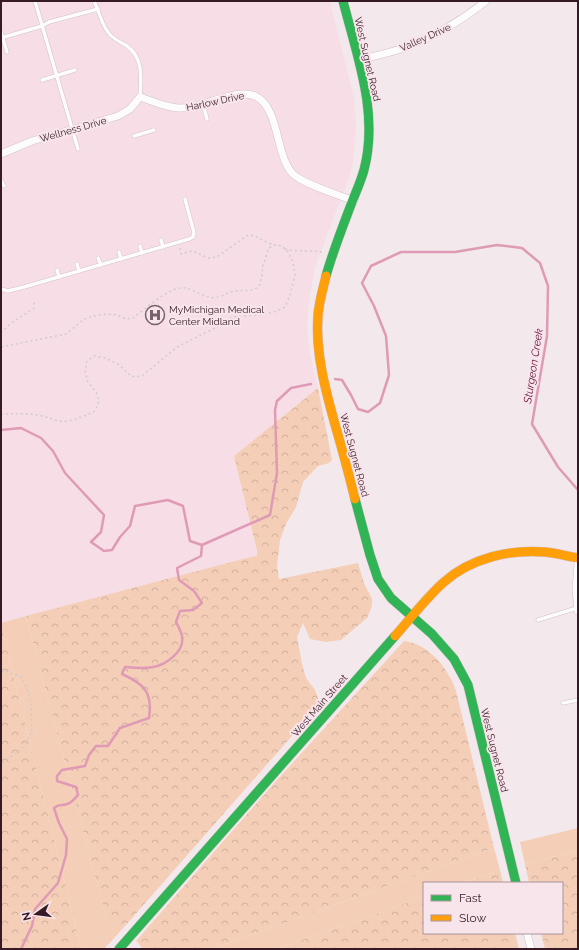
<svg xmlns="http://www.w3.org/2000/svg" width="579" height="950" font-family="Raleway,sans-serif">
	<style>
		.built { fill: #f7dee6 }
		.grass { fill: #f4ceb7 }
		.forest { fill: url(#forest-crowns) }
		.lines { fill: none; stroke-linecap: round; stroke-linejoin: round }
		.stream { stroke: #df9bb5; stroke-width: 2.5 }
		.lane-casing { stroke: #d4c0c8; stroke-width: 4.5 }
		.street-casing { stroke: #d4c0c8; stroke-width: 8 }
		.fast-casing { stroke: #d4c0c8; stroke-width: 10 }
		.slow-casing { stroke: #d4c0c8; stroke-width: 10 }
		.path { stroke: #d0cbcd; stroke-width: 1.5; stroke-dasharray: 2 3; stroke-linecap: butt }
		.lane { stroke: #fdfcfc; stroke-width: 3.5 }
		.street { stroke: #fdfcfc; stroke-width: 7 }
		.fast { stroke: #30b455; stroke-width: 9 }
		.slow { stroke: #ff9f0a; stroke-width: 9 }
		.labels { text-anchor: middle; stroke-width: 4; stroke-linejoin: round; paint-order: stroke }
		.street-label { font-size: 10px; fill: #381a26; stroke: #f7e5eb }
		.poi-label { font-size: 10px; fill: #381a26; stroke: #f7e5eb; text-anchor: start }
		.water-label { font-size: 11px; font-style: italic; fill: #66123c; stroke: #f7e5eb }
	</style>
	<defs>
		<pattern id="forest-crowns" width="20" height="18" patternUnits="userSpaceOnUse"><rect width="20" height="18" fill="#f4ceb7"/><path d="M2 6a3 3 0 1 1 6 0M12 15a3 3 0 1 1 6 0" fill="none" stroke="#d2b09d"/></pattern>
	</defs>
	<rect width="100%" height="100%" fill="#f3e9ec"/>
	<polygon class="built" points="1,1 330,1 354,97 356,127 354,158 349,178 318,259 314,272 309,301 307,328 310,353 318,388 234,456 258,555 1,623"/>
	<g class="grass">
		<path d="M26,616L107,921C113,925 118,929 125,926L104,949H81L1,625V623Z"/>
		<polygon points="578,828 578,850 525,864 520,842"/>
		<polygon points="494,848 500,870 463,883 424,883 424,897 276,949 211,949"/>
	</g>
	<g class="forest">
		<path d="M318,388L332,460L329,463L318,466L303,482L296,507L286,524L280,540L277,566L279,579L358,563L364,583L372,599V606L367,618L341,640L326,642L310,639L303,623L297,637L302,664L306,678L315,690L320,704L125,926C118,929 113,925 107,921L26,616L258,555L234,456Z"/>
		<polygon points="1,625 81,949 1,949"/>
		<path d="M404,641C429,644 448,668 456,691L494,848L211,949H143L136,941L277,780Z"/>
		<polygon points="578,850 578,949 545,949 541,933 562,933 562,883 529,883 525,864"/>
		<polygon points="500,870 503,883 463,883"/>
		<polygon points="424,897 424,933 515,933 519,949 276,949"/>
	</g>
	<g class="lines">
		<g class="stream">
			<polyline points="335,379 342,380 351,395 358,409 368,412 380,403 389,375 386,336 374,306 362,283 371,266 401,252 455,252 497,245 522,248 540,263 548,286 547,336 532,424 558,467 578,490"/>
			<polyline points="1,430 21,428 41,438 53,451 65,473 104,515 101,532 91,542 104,551 112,550 120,537 130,526 135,506 168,500 183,506 190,541 202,545 270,515 277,473 275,410 277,401 291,388 311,384"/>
			<path d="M21,949L32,926L35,909L58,883L66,855L67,839L59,823L54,808C59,804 61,806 67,804C72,803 75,798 78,795L76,787L57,781V776L62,770L85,766L89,755L96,746H108L120,728L149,718C153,692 144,684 122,674L125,667C135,668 144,669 153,667C166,665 185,651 182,636C181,631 178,626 176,622L180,611L193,610L202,603L194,591L179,580L177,568L201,556L202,545"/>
		</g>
		<defs>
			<g id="lane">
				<polyline points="35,1 78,149"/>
				<path d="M94,1C99,11 101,23 108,32C112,39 121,42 127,46C144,58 141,80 140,97"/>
				<polyline points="1,32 7,52"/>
				<polyline points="1,38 42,26 49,22 98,9"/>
				<polyline points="42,80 75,70"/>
				<polyline points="203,104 207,119"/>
				<polyline points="134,136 154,130"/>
				<polyline points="1,180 4,186"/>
				<polyline points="161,240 163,247"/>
				<polyline points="140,246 142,253"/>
				<polyline points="119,252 121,259"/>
				<polyline points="98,258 101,265"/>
				<polyline points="77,264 79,271"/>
				<polyline points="57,270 59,277"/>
				<polyline points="1,289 8,291 24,287 189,239 193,237 194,233 185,199"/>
				<polyline points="538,620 577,608"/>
				<polyline points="563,703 578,700"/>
			</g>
			<g id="street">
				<path d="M358,60C374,56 391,53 406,47C436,36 461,21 486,1"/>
				<path d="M1,154L32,141L118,116L130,109L140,97C152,101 165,107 178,108C200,110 236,87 255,96C280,107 275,156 293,174C303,184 339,195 354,201"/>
				<polyline points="578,564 576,589 578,611"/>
				<polyline points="527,933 531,949"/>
			</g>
			<g id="fast">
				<path d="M326,276C333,251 343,226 352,202C356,192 361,181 364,170C379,113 357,56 343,1"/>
				<polyline points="355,499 370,555 378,579 391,598 432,634 454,659 468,685 516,883"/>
				<polyline points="119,949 395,636"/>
			</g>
			<g id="slow">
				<path d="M326,276C323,289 319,302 318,315C315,353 326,392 336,428C343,452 349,475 355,499"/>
				<path d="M395,636C411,618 426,598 444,582C471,558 510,549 545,552C556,553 567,556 578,558"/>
			</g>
		</defs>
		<use href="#lane" class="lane-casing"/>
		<use href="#street" class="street-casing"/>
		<use href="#fast" class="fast-casing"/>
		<use href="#slow" class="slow-casing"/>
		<g class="path">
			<path d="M180,248L181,254L193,251L208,258L217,257L248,235C257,235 265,243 275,245"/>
			<path d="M285,249C296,252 310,250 322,252"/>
			<polyline points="1,333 10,324 34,308 34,302"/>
			<path d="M1,347L66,334L84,319L94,316L107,314L117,315L126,319L133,318C145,309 166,290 180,288C189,286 199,295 209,297C219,300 226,292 235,291C247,289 246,293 259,287L262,276L263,265L269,248L275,245L282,246L288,252L293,262L295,275L290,295L285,307L277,311L267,314L232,317L221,325L177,347L143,375L136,377L131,376L118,364L105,358L94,356L87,361L85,371L88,382L96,392L99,401L95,411C87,415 78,419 69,421C58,423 49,417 38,415C26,413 14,414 1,414"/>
			<polyline points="1,670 20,676 28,690 31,705 32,731 24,747 1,764"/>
		</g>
		<use href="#lane" class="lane"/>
		<use href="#street" class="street"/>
		<use href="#fast" class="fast"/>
		<use href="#slow" class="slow"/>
	</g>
	<defs>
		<symbol id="hospital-ring" viewBox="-11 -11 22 22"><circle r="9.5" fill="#f7e5eb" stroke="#79626b" stroke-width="1.5"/><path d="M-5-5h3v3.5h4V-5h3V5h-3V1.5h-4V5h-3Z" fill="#79626b"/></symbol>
	</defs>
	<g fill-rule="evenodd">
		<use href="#hospital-ring" x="144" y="304" width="22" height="22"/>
	</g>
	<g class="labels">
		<g class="street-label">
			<text transform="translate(425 37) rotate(-24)" y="4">Valley Drive</text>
			<text transform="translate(368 59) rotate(77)" y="4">West Sugnet Road</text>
			<text transform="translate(215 101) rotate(-12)" y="4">Harlow Drive</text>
			<text transform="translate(73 129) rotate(-16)" y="4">Wellness Drive</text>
			<text transform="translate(355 455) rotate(75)" y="4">West Sugnet Road</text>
			<text transform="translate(319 705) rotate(-49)" y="4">West Main Street</text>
			<text transform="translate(495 750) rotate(76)" y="4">West Sugnet Road</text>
		</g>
		<g class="poi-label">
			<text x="169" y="313">MyMichigan Medical<tspan x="169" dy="12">Center Midland</tspan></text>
		</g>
		<g class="water-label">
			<text transform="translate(533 366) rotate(-81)" y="4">Sturgeon Creek</text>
		</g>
	</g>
	<rect width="579" height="950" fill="none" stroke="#381a26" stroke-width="4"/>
	<rect x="423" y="882" width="140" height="52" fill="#f7e5eb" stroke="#ab949c"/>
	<rect x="431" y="895" width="20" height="6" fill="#30b455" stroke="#ab949c"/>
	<text x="459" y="902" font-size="12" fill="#381a26">Fast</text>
	<rect x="431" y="915" width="20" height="6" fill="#ff9f0a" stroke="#ab949c"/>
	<text x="459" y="922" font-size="12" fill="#381a26">Slow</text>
	<g transform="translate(36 914) rotate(256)" stroke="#f7e5eb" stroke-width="3" paint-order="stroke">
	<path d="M0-3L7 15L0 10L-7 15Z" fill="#381a26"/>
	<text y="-6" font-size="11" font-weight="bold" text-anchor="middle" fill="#381a26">N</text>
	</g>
</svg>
